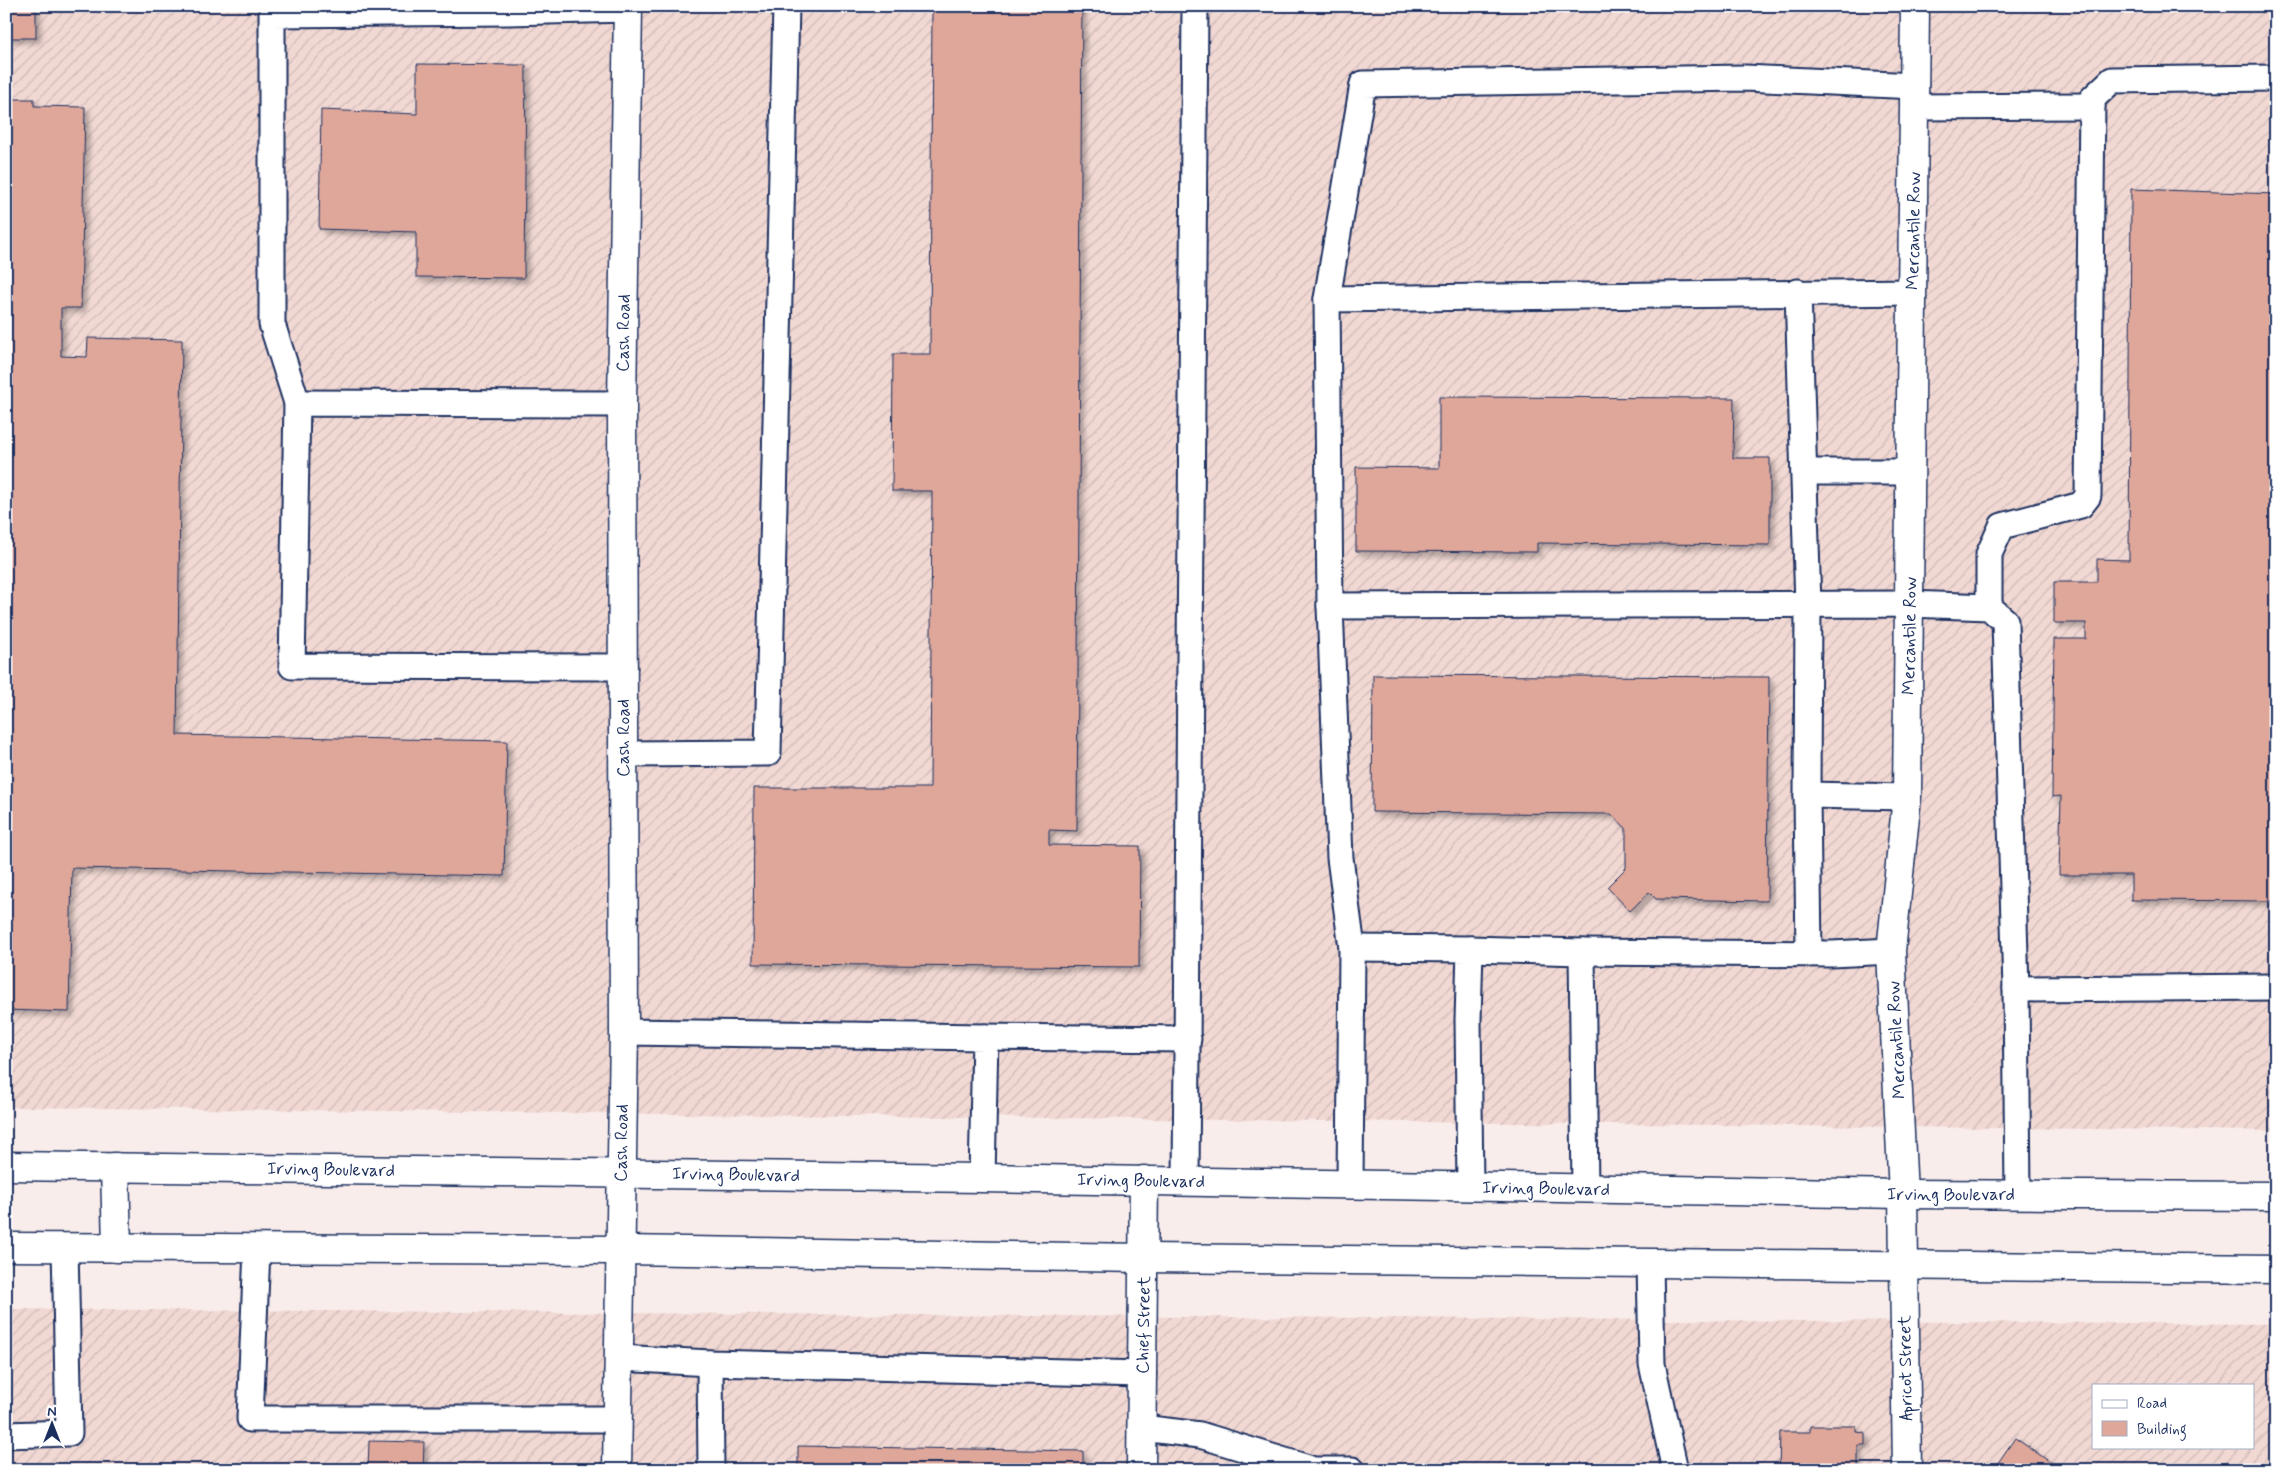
<svg xmlns="http://www.w3.org/2000/svg" width="2282" height="1476" font-family="Mynerve,sans-serif">
	<style>
		.industrial { fill: url(#industrial-furrows); fill-rule: evenodd }
		.building { fill: #dfa79a; stroke: #1b2f5e; filter: url(#shadow) }
		.lines { fill: none; stroke-linecap: round; stroke-linejoin: round }
		.lane-casing { stroke: #1b2f5e; stroke-width: 29 }
		.street-casing { stroke: #1b2f5e; stroke-width: 31 }
		.secondary-casing { stroke: #1b2f5e; stroke-width: 31 }
		.lane { stroke: #fff; stroke-width: 25 }
		.street { stroke: #fff; stroke-width: 28 }
		.secondary { stroke: #fff; stroke-width: 28 }
		.labels { text-anchor: middle; stroke-width: 4; stroke-linejoin: round; paint-order: stroke }
		.street-label { font-size: 18px; fill: #1b2f5e; stroke: #fff }
	</style>
	<defs>
		<pattern id="industrial-furrows" width="10" height="10" patternUnits="userSpaceOnUse" patternTransform="scale(1.25)"><rect width="10" height="10" fill="#f1d8d3"/><path d="M-1 1l2-2M0 10L10 0M9 11l2-2" fill="none" stroke="#cebab8"/></pattern>
		<filter id="shadow"><feDropShadow dx="4.5" dy="4.5" stdDeviation="2.5" flood-color="#0004"/></filter>
	</defs>
	<rect width="100%" height="100%" fill="#f9edeb"/>
	<filter id="ink" filterUnits="userSpaceOnUse"><feTurbulence type="fractalNoise" baseFrequency=".02" numOctaves="2"/><feDisplacementMap in="SourceGraphic" scale="10" xChannelSelector="R" yChannelSelector="G"/><feConvolveMatrix kernelMatrix="1 2 1 2 8 2 1 2 1" color-interpolation-filters="sRGB"/></filter>
	<g filter="url(#ink)">
		<g class="industrial">
			<polygon points="6,6 2276,6 2276,1131 6,1107"/>
			<path d="M6,1309L2276,1324V1470H6ZM2093,1385H2253V1447H2093Z"/>
		</g>
		<g class="building">
			<rect x="6" y="6" width="30" height="32"/>
			<polygon points="932,6 1082,6 1077,831 1049,830 1049,845 1140,846 1139,967 753,964 754,788 930,788 932,491 892,491 893,354 930,354"/>
			<polygon points="417,64 526,65 524,278 416,277 416,232 319,229 321,110 417,114"/>
			<polygon points="6,99 34,99 34,106 85,107 81,308 61,308 61,356 87,357 88,338 182,340 177,735 507,741 504,876 72,868 69,1012 6,1010"/>
			<polygon points="2131,189 2276,194 2276,901 2131,900 2131,875 2059,875 2061,796 2052,797 2054,639 2086,639 2086,623 2054,623 2054,582 2097,582 2097,559 2129,560"/>
			<polygon points="1439,397 1734,398 1733,458 1770,458 1770,545 1537,543 1537,552 1356,551 1356,467 1439,468"/>
			<polygon points="1373,675 1769,677 1767,901 1656,899 1649,892 1630,911 1607,887 1626,868 1626,828 1611,814 1372,812"/>
			<polygon points="1810,1426 1856,1426 1856,1432 1865,1433 1865,1445 1858,1445 1858,1470 1779,1470 1780,1432 1810,1432"/>
			<polygon points="2015,1438 2062,1470 1993,1470"/>
			<polygon points="369,1441 424,1442 423,1470 368,1470"/>
			<polygon points="798,1446 1083,1451 1083,1470 798,1470"/>
		</g>
		<g class="lines">
			<defs>
				<g id="lane">
					<polyline points="1914,107 2092,106"/>
					<polyline points="1798,292 1808,605 1807,795 1809,954"/>
					<polyline points="1327,299 1912,292"/>
					<polyline points="297,403 272,324 272,14 509,12 628,9"/>
					<polyline points="622,404 297,403 292,666 624,667"/>
					<polyline points="1804,472 1910,472"/>
					<polyline points="1330,606 1327,299 1363,84 1745,78 1915,86"/>
					<polyline points="1989,607 1989,554 2002,526 2081,505 2088,496 2092,99 2112,80 2276,78"/>
					<polyline points="623,754 768,753 786,6"/>
					<polyline points="1807,795 1907,797"/>
					<polyline points="1352,948 1470,949 1468,1020 1470,1187"/>
					<polyline points="1470,949 1582,952 1585,1189"/>
					<polyline points="1582,952 1832,954 1891,951"/>
					<polyline points="2016,989 2276,987"/>
					<polyline points="624,1032 985,1037 982,1178"/>
					<polyline points="985,1037 1188,1039"/>
					<polyline points="1186,1181 1195,6"/>
					<polyline points="1350,1185 1352,948 1340,858 1330,606 1909,604 1989,607 2005,621 2016,989 2018,1194"/>
					<polyline points="257,1249 250,1419 618,1419"/>
					<polyline points="1650,1263 1652,1364 1675,1470"/>
					<polyline points="619,1358 710,1363 1143,1374"/>
					<polyline points="710,1363 711,1470"/>
					<polyline points="1142,1428 1200,1435 1308,1468"/>
					<polyline points="6,1435 69,1433 65,1247"/>
					<polyline points="1307,1470 1352,1470"/>
				</g>
				<g id="street">
					<polyline points="617,1470 624,1032 622,404 628,6"/>
					<polyline points="1141,1470 1144,1180"/>
					<polyline points="1907,1470 1903,1194 1891,951 1907,797 1915,6"/>
				</g>
				<g id="secondary">
					<polyline points="6,1166 982,1178 1903,1194 2276,1196"/>
					<polyline points="115,1167 117,1248"/>
					<polyline points="6,1247 621,1250 1144,1258 2276,1269"/>
				</g>
			</defs>
			<use href="#lane" class="lane-casing"/>
			<use href="#street" class="street-casing"/>
			<use href="#secondary" class="secondary-casing"/>
			<use href="#lane" class="lane"/>
			<use href="#street" class="street"/>
			<use href="#secondary" class="secondary"/>
		</g>
	</g>
	<g class="labels">
		<g class="street-label">
			<text transform="translate(1913 231) rotate(-89)" y="6">Mercantile Row</text>
			<text transform="translate(623 333) rotate(-89)" y="6">Cash Road</text>
			<text transform="translate(1909 636) rotate(-89)" y="6">Mercantile Row</text>
			<text transform="translate(623 738) rotate(-90)" y="6">Cash Road</text>
			<text transform="translate(1896 1040) rotate(-93)" y="6">Mercantile Row</text>
			<text transform="translate(621 1143) rotate(-89)" y="6">Cash Road</text>
			<text transform="translate(331 1169) rotate(1)" y="6">Irving Boulevard</text>
			<text transform="translate(736 1174) rotate(1)" y="6">Irving Boulevard</text>
			<text transform="translate(1141 1180) rotate(1)" y="6">Irving Boulevard</text>
			<text transform="translate(1546 1188) rotate(1)" y="6">Irving Boulevard</text>
			<text x="1951" y="1200">Irving Boulevard</text>
			<text transform="translate(1143 1325) rotate(-89)" y="6">Chief Street</text>
			<text transform="translate(1905 1368) rotate(-91)" y="6">Apricot Street</text>
		</g>
	</g>
	<rect width="2282" height="1476" fill="none" stroke="#fff" stroke-width="25"/>
	<rect x="12" y="12" width="2257" height="1451" fill="none" stroke="#1b2f5e" stroke-width="2" filter="url(#ink)"/>
	<rect x="2092" y="1384" width="162" height="65" fill="#ffffff" stroke="#a4acbf"/>
	<rect x="2102" y="1400" width="25" height="8" fill="#ffffff" stroke="#a4acbf"/>
	<text x="2137" y="1408" font-size="15" fill="#1b2f5e">Road</text>
	<rect x="2102" y="1421" width="25" height="15" fill="#dfa79a" stroke="#a4acbf"/>
	<text x="2137" y="1434" font-size="15" fill="#1b2f5e">Building</text>
	<g transform="translate(52 1424)" stroke="#ffffff" stroke-width="4" paint-order="stroke">
	<path d="M0-4L9 19L0 12L-9 19Z" fill="#1b2f5e"/>
	<text y="-8" font-size="14" font-weight="bold" text-anchor="middle" fill="#1b2f5e">N</text>
	</g>
</svg>
